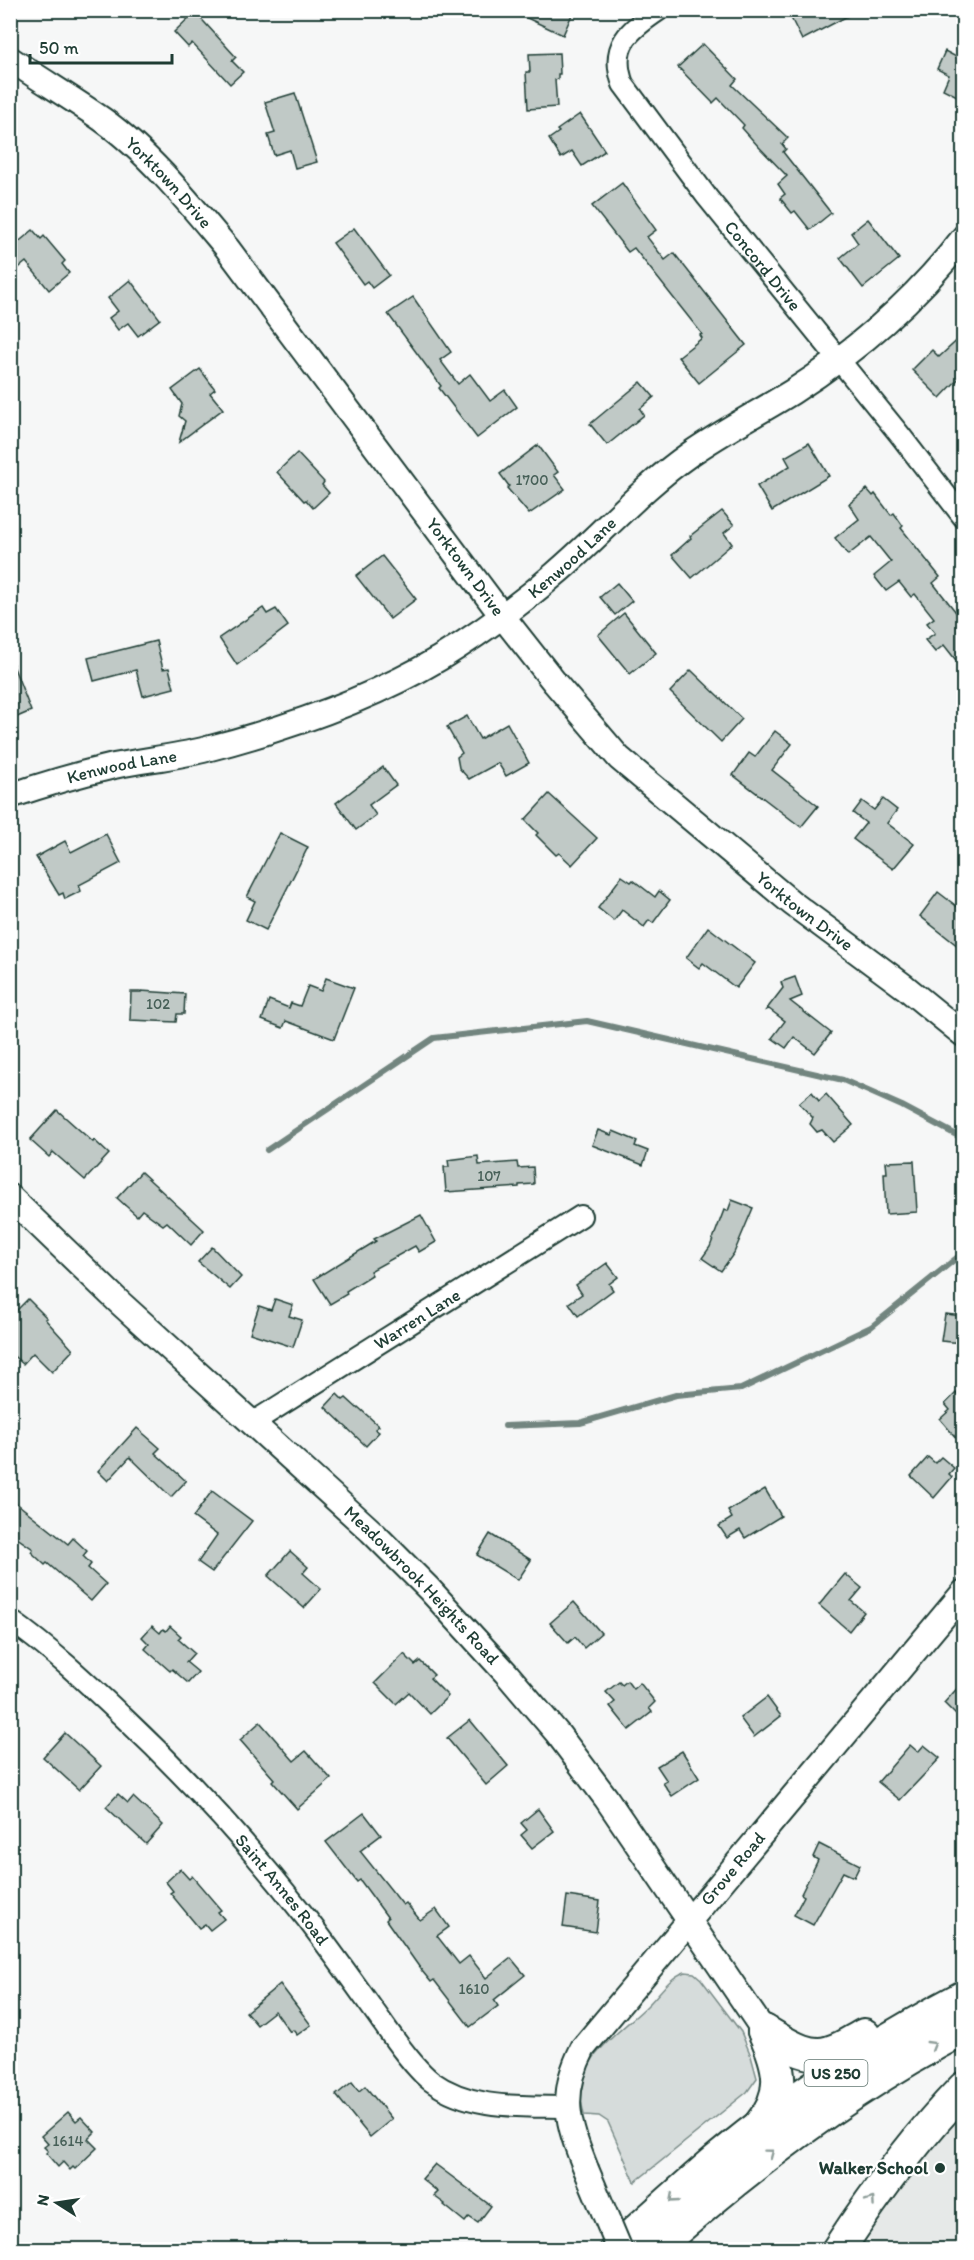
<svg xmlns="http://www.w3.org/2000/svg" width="974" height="2260" font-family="Itim,sans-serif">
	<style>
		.built { fill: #e6e9e8 }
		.green { fill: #d6dcdb; stroke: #7a8c88; stroke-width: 1.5 }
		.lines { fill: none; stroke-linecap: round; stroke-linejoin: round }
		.stream { stroke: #72857f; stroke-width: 6 }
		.building { fill: #c0c9c6; stroke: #1f3d34; stroke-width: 1.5 }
		.minor-casing { stroke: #1f3d34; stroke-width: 24 }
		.tertiary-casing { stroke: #1f3d34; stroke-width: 28 }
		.trunk-casing { stroke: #1f3d34; stroke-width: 36 }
		.minor { stroke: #fff; stroke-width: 20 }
		.tertiary { stroke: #fff; stroke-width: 24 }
		.trunk { stroke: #fff; stroke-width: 32 }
		.tertiary-bridge-casing { stroke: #1f3d34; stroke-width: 28; stroke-linecap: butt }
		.tertiary-bridge { stroke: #fff; stroke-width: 24 }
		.oneway { stroke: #8f9e9a }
		.poi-dot { fill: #1f3d34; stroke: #fff; stroke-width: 2 }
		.labels { text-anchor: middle; stroke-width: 4.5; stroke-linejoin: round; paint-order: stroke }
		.number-label { font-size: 15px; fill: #476058 }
		.shield { fill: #fff; stroke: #627771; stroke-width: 1.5 }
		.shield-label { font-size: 16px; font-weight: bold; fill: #1f3d34 }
		.street-label { font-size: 18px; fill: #1f3d34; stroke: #fff }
		.poi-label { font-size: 18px; font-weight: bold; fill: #1f3d34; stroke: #fff; text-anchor: end }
	</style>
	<rect width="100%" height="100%" fill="#f6f7f7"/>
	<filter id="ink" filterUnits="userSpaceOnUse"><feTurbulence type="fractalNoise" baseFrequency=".0167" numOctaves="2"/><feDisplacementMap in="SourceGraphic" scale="12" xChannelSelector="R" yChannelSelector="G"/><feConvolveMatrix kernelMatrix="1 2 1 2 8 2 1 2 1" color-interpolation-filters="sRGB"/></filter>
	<g filter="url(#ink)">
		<polygon class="built" points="963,2112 963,2249 874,2249 867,2236 869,2225"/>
		<path class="green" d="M685,1972L694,1973L701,1979L741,2032L751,2056L757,2078L747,2092L635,2182L608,2122L599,2116L584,2115C583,2109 581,2103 581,2097C577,2058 624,2029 647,2006C660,1994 668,1978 685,1972Z"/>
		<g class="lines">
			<g class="stream">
				<polyline points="267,1150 434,1038 587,1021 843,1080 902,1106 964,1139"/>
				<polyline points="505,1426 580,1423 676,1395 741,1389 871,1327 964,1252"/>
			</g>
		</g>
		<g class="building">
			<polygon points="510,10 574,10 563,35"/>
			<polygon points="793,10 859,10 802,40 791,18 796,16"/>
			<polygon points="195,12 236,57 232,61 243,72 230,84 192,43 188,47 174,32"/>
			<polygon points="703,44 737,79 732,85 788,138 782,144 786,149 783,152 831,213 810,230 795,211 792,213 780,198 785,194 778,184 787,176 758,146 742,128 744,125 718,98 713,103 678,67"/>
			<polygon points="963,46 963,99 943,89 949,75 937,69 945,51 958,58"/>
			<polygon points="559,53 560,74 558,74 558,79 555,80 557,107 528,109 526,72 530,72 529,54"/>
			<polygon points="295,93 317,162 295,168 290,150 274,155 268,135 275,133 265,102"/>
			<polygon points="580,114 605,151 582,166 572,151 561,158 549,139 559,132 557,130"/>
			<polygon points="622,183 656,230 647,237 665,260 674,253 746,345 699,383 678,357 702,338 700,335 702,334 634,248 628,252 592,206"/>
			<polygon points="868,219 899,259 863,288 840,258 858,243 851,233"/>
			<polygon points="354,228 389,275 372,288 367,281 363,284 333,243"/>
			<polygon points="33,230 41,239 44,236 65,261 62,264 69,273 49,290 26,262 10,275 10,249"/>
			<polygon points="130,280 160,319 138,336 128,323 118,330 109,318 118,311 108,298"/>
			<polygon points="413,297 451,352 440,360 458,384 470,374 490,401 505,390 517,407 477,438 439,388 441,386 388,314"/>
			<polygon points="963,335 963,374 940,398 912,370 932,350 939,357"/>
			<polygon points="200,369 215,389 210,393 223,409 179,442 185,421 179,416 182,404 172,390"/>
			<polygon points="641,382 654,397 640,409 644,415 607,445 590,424"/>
			<polygon points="809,443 829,476 772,511 757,486 790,466 785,457"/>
			<polygon points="538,445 558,472 554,475 565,489 529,514 507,488 509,486 500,474"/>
			<polygon points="297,453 324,482 322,485 329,493 313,508 306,500 304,501 277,472"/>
			<polygon points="867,489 873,496 875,494 891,515 894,513 903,526 901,528 940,577 933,583 963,621 963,669 944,645 935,652 925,640 935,633 927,623 934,618 915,594 911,597 899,582 886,591 874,576 891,562 871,537 848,555 835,538 859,519 849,504"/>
			<polygon points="722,511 734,525 724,533 732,544 692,578 672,555 691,538 690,536"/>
			<polygon points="382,556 416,599 390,619 356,576"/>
			<polygon points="617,583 632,601 615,615 600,597"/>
			<polygon points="263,608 267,614 276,609 288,626 237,665 219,638"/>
			<polygon points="624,613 656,653 630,674 598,635"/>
			<polygon points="156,641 163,669 169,668 174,688 143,696 136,670 94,681 88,658"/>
			<polygon points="11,660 31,711 10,720 10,661"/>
			<polygon points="691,670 742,719 721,742 670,692"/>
			<polygon points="467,716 480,739 507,723 529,763 506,776 498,763 469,779 459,768 457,757 462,753 447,727"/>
			<polygon points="775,731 792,744 772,770 818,806 801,827 733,775 749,753 755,757"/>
			<polygon points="383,767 396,785 369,805 376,815 356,830 336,803"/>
			<polygon points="549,794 597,838 572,865 559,853 556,855 536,835 538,833 525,820"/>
			<polygon points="883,799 897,810 887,823 914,844 893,869 853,839 866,823 853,813 862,801 874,810"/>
			<polygon points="280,833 308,847 266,930 246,920 255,901 247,897"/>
			<polygon points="106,834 121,863 79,885 81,891 65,899 63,893 59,895 36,857 65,841 71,852"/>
			<polygon points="622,876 631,882 633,880 655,897 659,891 670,900 653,923 649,920 644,927 622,910 614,921 598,908"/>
			<polygon points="938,892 963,911 963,950 920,916"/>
			<polygon points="708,927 755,963 736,988 703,963 699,968 686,958"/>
			<polygon points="795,977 802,996 790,1001 831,1033 815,1053 794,1037 786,1048 772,1038 785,1021 769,1009 766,1010 783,988 781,982"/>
			<polygon points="326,978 354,988 334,1039 286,1021 283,1028 262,1020 269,1000 289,1008 291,1003 300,1006 308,986 321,991"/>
			<polygon points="141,991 185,994 184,1014 177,1014 176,1022 130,1020 131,992 141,992"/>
			<polygon points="812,1092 819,1101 826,1094 853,1125 833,1142 822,1130 817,1132 810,1124 813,1118 799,1103"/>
			<polygon points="57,1110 93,1142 94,1140 109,1154 85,1180 53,1152 49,1157 30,1140"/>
			<polygon points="598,1130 611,1135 613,1131 637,1141 635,1146 648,1151 643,1165 592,1145"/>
			<polygon points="478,1156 479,1165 517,1162 518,1168 533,1167 534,1184 519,1185 519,1187 446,1192 444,1167 449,1167 448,1160"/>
			<polygon points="914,1161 917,1212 886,1214 884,1173 887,1173 886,1162"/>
			<polygon points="141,1172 204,1230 191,1245 167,1222 163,1225 142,1210 137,1216 117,1198"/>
			<polygon points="732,1200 753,1208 734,1253 721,1271 702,1258 710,1247 724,1210 728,1211"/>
			<polygon points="421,1215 436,1242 419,1252 415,1246 370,1271 372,1275 346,1291 347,1294 330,1304 314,1279 376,1241 374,1239"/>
			<polygon points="212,1247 241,1277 230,1289 198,1262"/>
			<polygon points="607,1263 618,1277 609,1284 613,1290 578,1316 569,1303 582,1294 576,1285"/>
			<polygon points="28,1299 47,1318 45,1319 73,1350 52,1372 33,1353 23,1364 10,1353 10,1317"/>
			<polygon points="275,1299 293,1305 289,1316 302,1320 293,1347 250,1333 259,1306 271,1310"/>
			<polygon points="945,1314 963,1316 963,1343 941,1341"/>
			<polygon points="956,1393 962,1400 963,1398 963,1446 940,1419 950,1410 945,1404"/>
			<polygon points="337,1394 343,1400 346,1398 357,1408 358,1407 379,1426 375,1429 379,1432 366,1446 325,1407"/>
			<polygon points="137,1428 160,1448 155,1453 186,1481 171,1497 130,1457 108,1481 98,1471"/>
			<polygon points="928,1457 935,1463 941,1457 954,1468 949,1474 952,1477 934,1498 911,1476"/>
			<polygon points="765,1489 781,1516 745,1538 740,1530 727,1538 719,1526 732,1518 728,1511"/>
			<polygon points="212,1491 252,1521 212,1572 198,1562 217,1535 193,1517"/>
			<polygon points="10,1498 68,1544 73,1538 87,1551 83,1556 91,1564 88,1568 106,1584 91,1601 47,1563 45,1565 31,1552 33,1549 10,1533"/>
			<polygon points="490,1534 531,1560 518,1580 477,1555"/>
			<polygon points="290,1551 308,1567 303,1573 321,1589 304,1608 268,1576"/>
			<polygon points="845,1574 862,1588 851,1601 864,1612 849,1631 819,1605"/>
			<polygon points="574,1602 601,1633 584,1648 575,1637 568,1643 550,1623"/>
			<polygon points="152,1626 160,1633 163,1629 166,1631 170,1626 181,1636 178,1639 194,1653 186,1662 198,1672 188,1683 172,1669 170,1671 145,1649 149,1644 142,1637"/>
			<polygon points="404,1654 415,1665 420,1661 434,1675 430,1678 448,1696 430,1714 409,1692 396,1704 375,1683"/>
			<polygon points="627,1681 633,1689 640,1683 655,1702 649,1708 652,1712 629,1730 610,1706 615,1702 606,1692 619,1682 622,1685"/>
			<polygon points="963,1682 963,1722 944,1703"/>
			<polygon points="767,1697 781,1716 754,1737 740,1718"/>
			<polygon points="470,1720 508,1766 486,1785 447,1738"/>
			<polygon points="260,1722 294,1761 306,1751 331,1779 297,1809 272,1781 274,1779 240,1740"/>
			<polygon points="65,1733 101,1766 79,1790 43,1757"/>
			<polygon points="910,1745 918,1752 924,1745 940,1758 900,1800 878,1782"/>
			<polygon points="682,1751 699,1778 672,1796 663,1783 667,1781 657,1766"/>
			<polygon points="118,1794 128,1803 133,1797 163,1825 146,1844 106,1807"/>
			<polygon points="538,1809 554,1831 532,1848 521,1835 527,1830 521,1823"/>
			<polygon points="364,1813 381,1835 360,1851 403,1905 406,1903 420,1920 436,1909 449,1927 437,1936 459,1964 469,1956 486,1978 511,1958 525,1975 494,2000 498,2006 470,2027 434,1980 431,1982 422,1971 386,1920 388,1918 360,1880 357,1882 326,1842"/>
			<polygon points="819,1844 860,1865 854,1877 843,1872 813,1925 794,1915 804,1896 801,1894 818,1860 813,1857"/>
			<polygon points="180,1869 189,1879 192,1876 221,1910 218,1912 224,1919 210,1930 205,1924 199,1928 170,1893 173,1891 166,1882"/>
			<polygon points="567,1896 600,1901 596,1932 563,1927"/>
			<polygon points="280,1984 311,2025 297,2035 293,2030 290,2032 275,2011 257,2025 246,2012"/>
			<polygon points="352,2082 359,2091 365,2086 392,2119 370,2137 336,2095"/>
			<polygon points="68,2112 76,2121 81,2117 95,2132 88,2139 97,2148 75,2169 73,2167 70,2170 63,2162 58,2167 46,2153 48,2151 44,2147 48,2144 41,2136"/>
			<polygon points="435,2164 491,2206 478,2223 469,2217 465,2222 444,2205 445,2204 434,2196 438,2192 422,2179"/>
		</g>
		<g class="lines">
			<defs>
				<g id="minor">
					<path id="s1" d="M659,10C629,30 609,46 623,84L707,197L900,435L964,518"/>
					<path id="s2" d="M252,1423L581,1216"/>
					<path id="s3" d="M10,1620C50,1648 86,1682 121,1715C188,1778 250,1846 307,1919C333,1953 357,1987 382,2022C394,2039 415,2069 431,2081C471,2110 520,2106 567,2107"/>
				</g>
				<g id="tertiary">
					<path id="s4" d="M10,59C41,80 73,99 103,120C149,153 190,204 227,248L503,617L555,683L619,758L792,903L905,987L964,1035"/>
					<path id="s5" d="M10,796C45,784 79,774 114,766C144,760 174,757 203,750C285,729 368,701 440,658C481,633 519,605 555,574C601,535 640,489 690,454C723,431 758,413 792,392C858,350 916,299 964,237"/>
					<path id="s6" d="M10,1197L119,1302L371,1531L429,1589L506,1673L558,1734L606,1798L764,2031"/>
					<path id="s7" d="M586,2169C567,2122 559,2095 583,2048L964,1592"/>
				</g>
				<g id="trunk">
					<path d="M764,2031C784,2042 807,2060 830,2052C842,2049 853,2041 864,2035"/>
					<path d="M760,2125C787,2093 780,2066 764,2031"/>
					<path d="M616,2250C649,2220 682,2190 716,2161C791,2098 877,2043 964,1997"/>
					<path d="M653,2250C748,2165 851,2087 964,2028"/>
					<path d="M838,2250C876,2192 916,2137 964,2088"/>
				</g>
			</defs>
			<use href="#minor" class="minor-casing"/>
			<use href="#tertiary" class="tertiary-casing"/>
			<use href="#trunk" class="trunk-casing"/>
			<use href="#minor" class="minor"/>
			<use href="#tertiary" class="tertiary"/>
			<use href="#trunk" class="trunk"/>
			<defs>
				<polyline id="tertiary-bridge" points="586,2169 620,2250"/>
			</defs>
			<use href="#tertiary-bridge" class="tertiary-bridge-casing"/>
			<use href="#tertiary-bridge" class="tertiary-bridge"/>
		</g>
		<defs><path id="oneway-chevron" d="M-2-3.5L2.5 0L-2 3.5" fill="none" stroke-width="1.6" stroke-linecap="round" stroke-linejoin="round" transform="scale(1.5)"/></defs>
		<g class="oneway">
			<use href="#oneway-chevron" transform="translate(932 2045) rotate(-31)"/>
			<use href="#oneway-chevron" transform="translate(770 2153) rotate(-37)"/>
			<use href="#oneway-chevron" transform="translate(673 2199) rotate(139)"/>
			<use href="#oneway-chevron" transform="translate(871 2201) rotate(-55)"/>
		</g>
	</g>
	<circle class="poi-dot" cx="940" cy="2168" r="6"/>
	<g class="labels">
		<g class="number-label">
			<text x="532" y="485">1700</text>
			<text x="158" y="1009">102</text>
			<text x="489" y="1181">107</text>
			<text x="474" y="1994">1610</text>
			<text x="68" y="2146">1614</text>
		</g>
		<rect class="shield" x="804.5" y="2060" width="63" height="26" rx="4.5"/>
		<g class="shield-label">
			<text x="836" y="2079">US 250</text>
		</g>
		<g class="street-label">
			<text dy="6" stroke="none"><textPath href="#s4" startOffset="202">Yorktown Drive</textPath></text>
			<text dy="6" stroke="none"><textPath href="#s1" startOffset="321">Concord Drive</textPath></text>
			<text dy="6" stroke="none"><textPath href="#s5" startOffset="620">Kenwood Lane</textPath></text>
			<text dy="6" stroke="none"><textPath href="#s4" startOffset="688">Yorktown Drive</textPath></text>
			<text dy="6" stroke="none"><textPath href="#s5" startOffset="116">Kenwood Lane</textPath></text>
			<text dy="6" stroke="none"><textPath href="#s4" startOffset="1174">Yorktown Drive</textPath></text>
			<text dy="6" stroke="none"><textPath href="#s2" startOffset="195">Warren Lane</textPath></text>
			<text dy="6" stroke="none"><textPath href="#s6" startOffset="566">Meadowbrook Heights Road</textPath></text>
			<text dy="6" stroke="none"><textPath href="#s7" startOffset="360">Grove Road</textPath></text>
			<text dy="6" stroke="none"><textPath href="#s3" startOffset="384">Saint Annes Road</textPath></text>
		</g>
		<g class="poi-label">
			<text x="928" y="2174">Walker School</text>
		</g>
	</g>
	<rect width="974" height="2260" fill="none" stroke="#fff" stroke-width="36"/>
	<rect x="18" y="18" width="938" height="2224" fill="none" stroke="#1f3d34" stroke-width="2" filter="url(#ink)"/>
	<g transform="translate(57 2203) rotate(282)" stroke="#ffffff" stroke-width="4.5" paint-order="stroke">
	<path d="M0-4.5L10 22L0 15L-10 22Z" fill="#1f3d34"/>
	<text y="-9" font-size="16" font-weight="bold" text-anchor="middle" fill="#1f3d34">N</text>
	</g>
	<path d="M30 54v9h142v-9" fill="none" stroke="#1f3d34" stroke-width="3"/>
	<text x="39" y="54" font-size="18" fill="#1f3d34" stroke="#ffffff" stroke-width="4.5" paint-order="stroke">50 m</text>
</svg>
